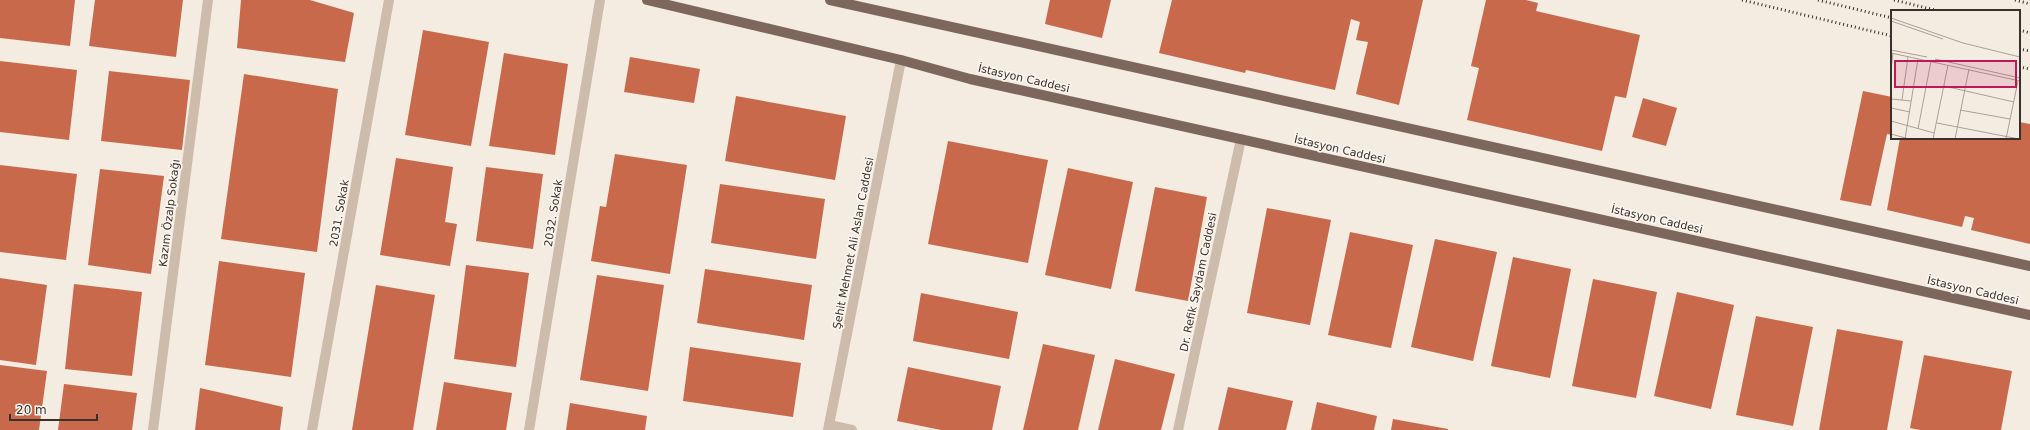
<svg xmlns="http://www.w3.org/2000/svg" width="2030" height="430" font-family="'DejaVu Sans',sans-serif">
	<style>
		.building { fill: #c8694b }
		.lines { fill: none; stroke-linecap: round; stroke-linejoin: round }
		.minor { stroke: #cdbbac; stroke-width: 10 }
		.major { stroke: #7d675c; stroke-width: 10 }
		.rail { stroke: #3b302b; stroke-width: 3; stroke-dasharray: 1 3; stroke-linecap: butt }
		.labels { text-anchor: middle; stroke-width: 3.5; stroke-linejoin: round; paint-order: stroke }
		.street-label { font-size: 11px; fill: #3b302b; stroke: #fbf5ee }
		.inset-road { fill: none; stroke: #aaa098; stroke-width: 1 }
		.view { fill: #c2185b; fill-opacity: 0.15; stroke: #c2185b; stroke-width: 2 }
		.inset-edge { fill: none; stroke: #3b302b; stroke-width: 2 }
	</style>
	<rect width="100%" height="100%" fill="#f4ebe1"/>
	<g class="building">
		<polygon points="0,0 75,0 70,46 0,38"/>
		<polygon points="95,0 183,0 176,57 89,46"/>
		<polygon points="241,0 310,0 354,13 345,62 237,48"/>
		<polygon points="1050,0 1111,0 1102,38 1045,24"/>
		<polygon points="1172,0 1423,0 1399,105 1356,94 1368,42 1356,40 1360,22 1351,19 1335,90 1246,70 1245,73 1159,53"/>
		<polygon points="1486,0 1526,0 1538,3 1536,11 1640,35 1626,98 1615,96 1602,151 1467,120 1479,68 1471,66"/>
		<polygon points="423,30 489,42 471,146 405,135"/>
		<polygon points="504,53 568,64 555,155 489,146"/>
		<polygon points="630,57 700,69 694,103 624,92"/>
		<polygon points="0,61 77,70 69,140 0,132"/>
		<polygon points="109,71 190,80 182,150 101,141"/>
		<polygon points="244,74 338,89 317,252 221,239"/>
		<polygon points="1863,91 1892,97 1892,135 1887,134 1871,206 1840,200"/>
		<polygon points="736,96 846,116 835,180 725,161"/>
		<polygon points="1643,98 1677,108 1666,146 1632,137"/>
		<polygon points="2019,122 2030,124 2030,244 1971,230 1974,218 1965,216 1962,227 1887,210 1900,138 2019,138"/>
		<polygon points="948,141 1048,160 1028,263 928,244"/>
		<polygon points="615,154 687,165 670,274 591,261 600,206 606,207"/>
		<polygon points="396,158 453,167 445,222 457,224 450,266 380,255"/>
		<polygon points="0,165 77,174 66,260 0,252"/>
		<polygon points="486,167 543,174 533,249 476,241"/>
		<polygon points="1068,168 1133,182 1111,289 1045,275"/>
		<polygon points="100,169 164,176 151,274 88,265"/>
		<polygon points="720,184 825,199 816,259 711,243"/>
		<polygon points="1155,187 1207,197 1188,301 1135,291"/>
		<polygon points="1267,208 1331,220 1310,325 1247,313"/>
		<polygon points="1350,232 1413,245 1391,348 1328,335"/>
		<polygon points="1435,239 1497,252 1473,361 1411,347"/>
		<polygon points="1513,257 1571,269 1550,378 1491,366"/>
		<polygon points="219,261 305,273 291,377 205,365"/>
		<polygon points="466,265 529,273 516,367 454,359"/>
		<polygon points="705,269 812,285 804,340 697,323"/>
		<polygon points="597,275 664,285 648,391 580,380"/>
		<polygon points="0,278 47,285 36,365 0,360"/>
		<polygon points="1593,279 1657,292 1636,398 1572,386"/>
		<polygon points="74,284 142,292 132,376 65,369"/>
		<polygon points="376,285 435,295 413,430 352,430"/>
		<polygon points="1677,292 1734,305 1711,409 1654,396"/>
		<polygon points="921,293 1018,312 1009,359 913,341"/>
		<polygon points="1756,316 1813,327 1793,426 1736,415"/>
		<polygon points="1837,329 1903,341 1887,430 1819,430"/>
		<polygon points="1043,344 1095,355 1078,430 1023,430"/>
		<polygon points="690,347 801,363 793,417 683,401"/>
		<polygon points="1924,355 2012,371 2001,430 1920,430 1910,428"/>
		<polygon points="1115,359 1175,374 1161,430 1098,430"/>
		<polygon points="0,365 47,371 39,430 0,430"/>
		<polygon points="908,367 1001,386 992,430 941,430 897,421"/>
		<polygon points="444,382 512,393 506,430 436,430"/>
		<polygon points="64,384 137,393 132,430 58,430"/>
		<polygon points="1228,387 1293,401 1286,430 1218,430"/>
		<polygon points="200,388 283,407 280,430 195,430"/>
		<polygon points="1317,402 1377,416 1374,430 1311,430"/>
		<polygon points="570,403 647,416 645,430 566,430"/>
		<polygon points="1393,419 1448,429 1448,430 1391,430"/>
	</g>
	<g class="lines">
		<g class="minor">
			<polyline points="829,425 852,430"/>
			<polyline points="153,430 208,0"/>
			<polyline points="312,430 389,0"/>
			<polyline points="529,430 600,0"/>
			<polyline points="828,430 901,60"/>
			<polyline points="1178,430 1241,139"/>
		</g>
		<g class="major">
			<polyline points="647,0 901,60 970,79 2030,315"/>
			<polyline points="830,0 2030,266"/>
		</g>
		<g class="rail">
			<polyline points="1742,0 1892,36"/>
			<polyline points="1818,0 1892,18"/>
			<polyline points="1894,0 1939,11"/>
			<polyline points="2015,0 2030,4"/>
			<polyline points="2019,30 2030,33"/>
			<polyline points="2019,49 2030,51"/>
			<polyline points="2019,67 2030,69"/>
		</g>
	</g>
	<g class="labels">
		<g class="street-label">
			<text transform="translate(1024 78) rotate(13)" y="4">İstasyon Caddesi</text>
			<text transform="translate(1340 149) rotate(13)" y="4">İstasyon Caddesi</text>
			<text transform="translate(169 213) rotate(-83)" y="4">Kazım Özalp Sokağı</text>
			<text transform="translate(339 213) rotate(-80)" y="4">2031. Sokak</text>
			<text transform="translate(553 213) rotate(-81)" y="4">2032. Sokak</text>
			<text transform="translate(1657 219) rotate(13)" y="4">İstasyon Caddesi</text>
			<text transform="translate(853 243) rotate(-79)" y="4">Şehit Mehmet Ali Aslan Caddesi</text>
			<text transform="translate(1198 282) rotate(-78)" y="4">Dr. Refik Saydam Caddesi</text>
			<text transform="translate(1973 290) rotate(13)" y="4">İstasyon Caddesi</text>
		</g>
	</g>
	<g transform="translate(1891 10)">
		<rect width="129" height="129" fill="#f4ebe1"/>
		<path class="inset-road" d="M0,8L72,33L129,47M0,11L52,29M0,40L36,47M0,43L129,71M44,49L129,68M0,60L2,43M53,76L123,92M0,89L20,91M11,90L17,47M0,98L19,102M69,100L119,109M0,111L43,123M46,113L128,129M27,119L40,51M0,124L18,129M14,129L27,49M42,129L57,55M64,129L78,59M115,129L127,71"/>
		<path class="view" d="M4,51H125V77H4Z"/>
		<rect width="129" height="129" class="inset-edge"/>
	</g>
	<path d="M10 414v6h87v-6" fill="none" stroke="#3b302b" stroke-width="2"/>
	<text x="16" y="414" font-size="12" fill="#3b302b" stroke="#fbf5ee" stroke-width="3" paint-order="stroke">20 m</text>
</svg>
